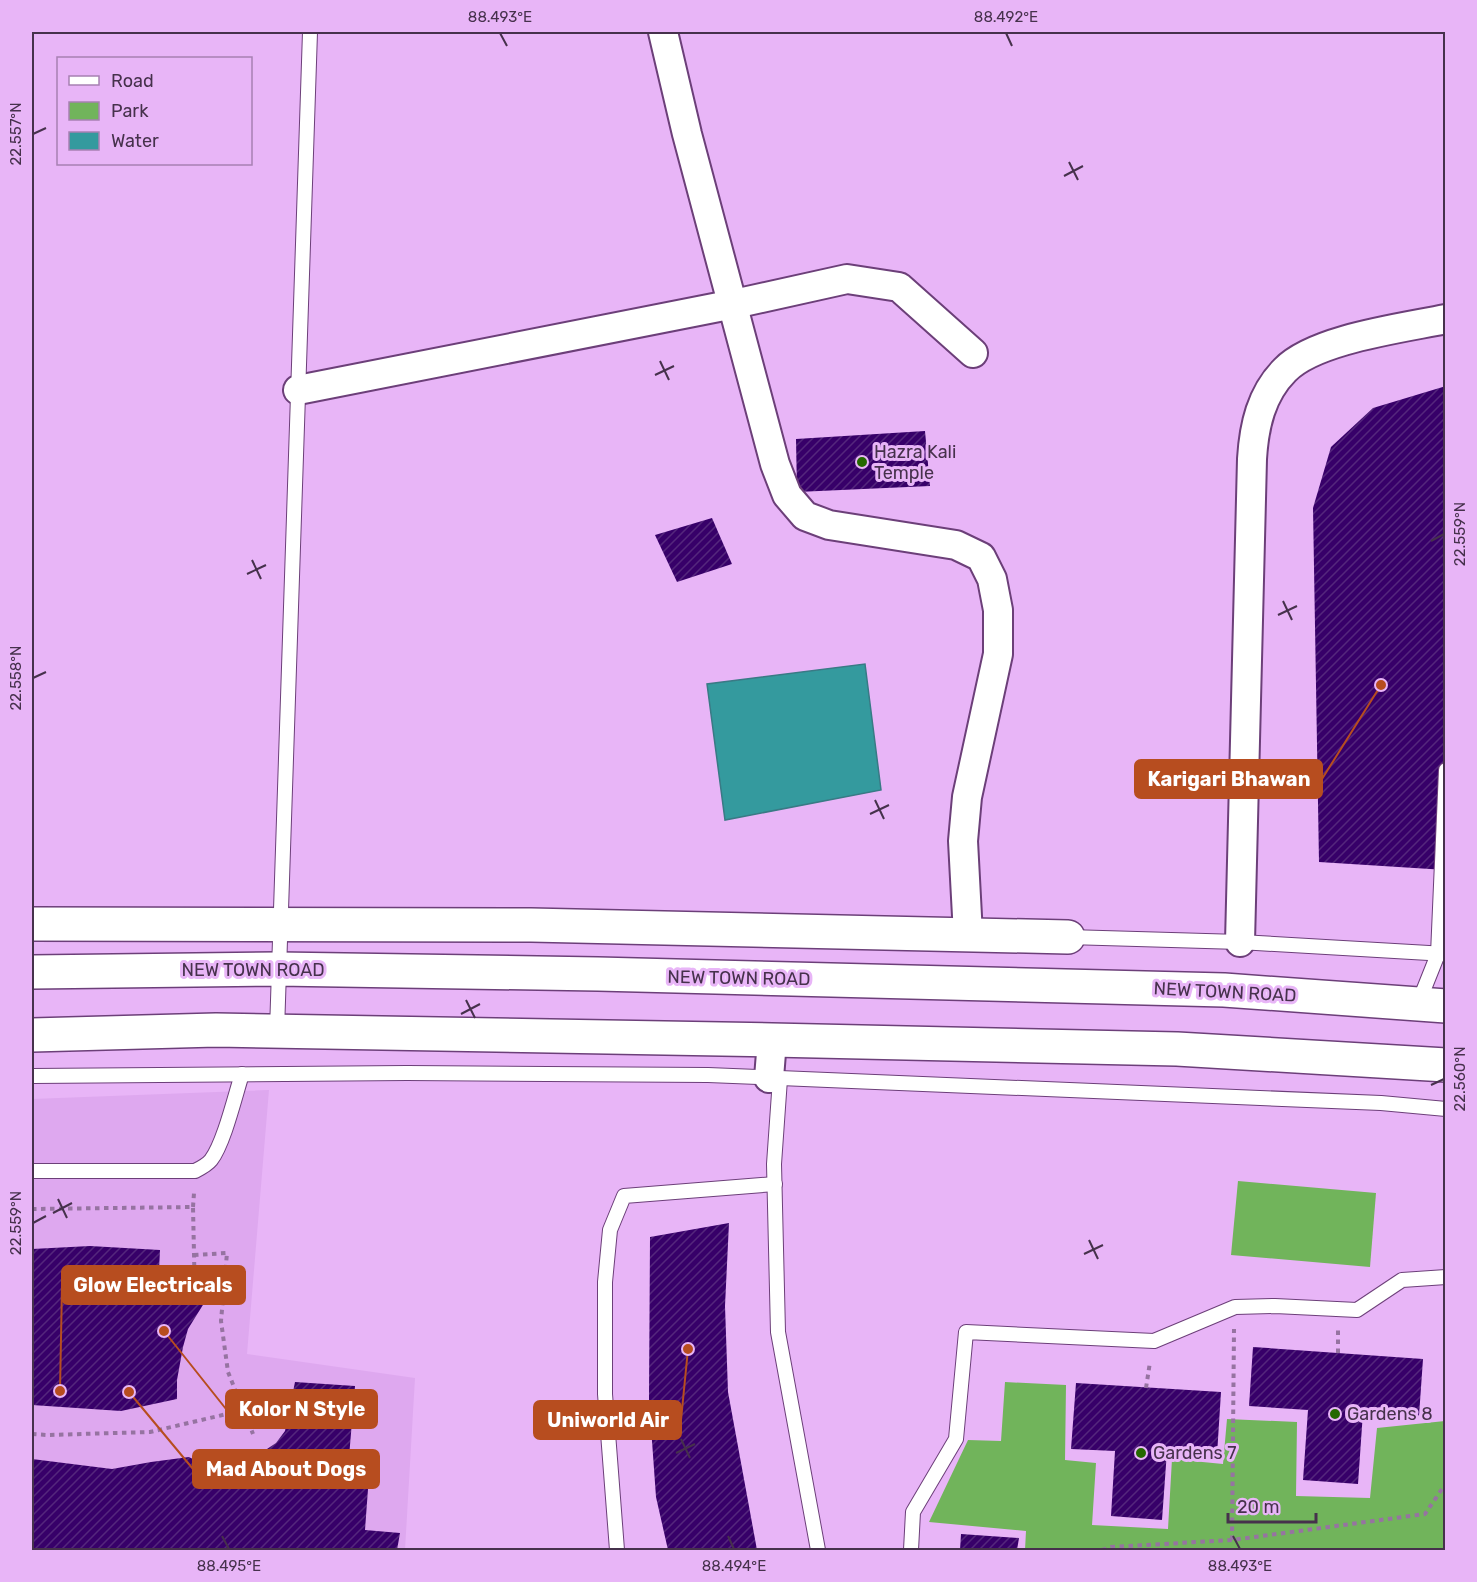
<svg xmlns="http://www.w3.org/2000/svg" width="1477" height="1582" font-family="Rubik,sans-serif">
	<style>
		.built { fill: #dea8ef }
		.green { fill: #71b45b }
		.water { fill: #349a9e; stroke: #397a85; stroke-width: 1.5 }
		.building { fill: url(#building-hatch) }
		.lines { fill: none; stroke-linecap: round; stroke-linejoin: round }
		.service-casing { stroke: #6c3f79; stroke-width: 16 }
		.minor-casing { stroke: #6c3f79; stroke-width: 32 }
		.tertiary-casing { stroke: #6c3f79; stroke-width: 36 }
		.primary-casing { stroke: #6c3f79; stroke-width: 36 }
		.path { stroke: #9673a1; stroke-width: 4; stroke-dasharray: 4.5 4.5; stroke-linecap: butt }
		.service { stroke: #fff; stroke-width: 14 }
		.minor { stroke: #fff; stroke-width: 28 }
		.tertiary { stroke: #fff; stroke-width: 33 }
		.primary { stroke: #fff; stroke-width: 33 }
		.ticks { fill: none; stroke: #46314c; stroke-width: 2 }
		.poi-dot { fill: #246800; stroke: #e8b5f7; stroke-width: 2 }
		.labels { text-anchor: middle; stroke-width: 6; stroke-linejoin: round; paint-order: stroke }
		.poi-label { font-size: 18px; fill: #46314c; stroke: #e8b5f7; text-anchor: start }
		.street-label { font-size: 18px; fill: #46314c; stroke: #e8b5f7 }
		.leader { fill: none; stroke: #b74d1f; stroke-width: 2 }
		.callout-dot { fill: #b74d1f; stroke: #e8b5f7; stroke-width: 2 }
		.callout { fill: #b74d1f; stroke: #b74d1f; stroke-width: 2 }
		.callout-label { font-size: 20px; text-anchor: middle; font-weight: bold; fill: #fff }
		.neatline { fill: none; stroke: #46314c; stroke-width: 2 }
		.ticks-label { font-size: 15px; text-anchor: middle; fill: #46314c }
	</style>
	<defs>
		<pattern id="building-hatch" width="6" height="6" patternUnits="userSpaceOnUse" patternTransform="scale(1.5)"><rect width="6" height="6" fill="#370069"/><path d="M-1 1l2-2M0 6l6-6M5 7l2-2" fill="none" stroke="#54277c"/></pattern>
	</defs>
	<rect width="100%" height="100%" fill="#e8b5f7"/>
	<polygon class="built" points="269,1090 247,1354 415,1378 405,1550 32,1550 32,1099"/>
	<g class="green">
		<polygon points="1238,1181 1376,1193 1370,1267 1231,1255"/>
		<polygon points="1005,1382 1066,1385 1065,1460 1096,1463 1092,1525 1168,1529 1172,1459 1223,1464 1227,1419 1297,1422 1296,1496 1370,1498 1377,1428 1445,1421 1445,1550 1025,1550 1026,1531 929,1522 968,1440 1001,1441"/>
	</g>
	<polygon class="water" points="865,664 881,790 725,820 707,684"/>
	<g class="building">
		<polygon points="1446,386 1446,870 1319,862 1313,508 1331,447 1373,408"/>
		<polygon points="925,431 930,486 797,492 796,439"/>
		<polygon points="712,518 732,564 677,582 655,535"/>
		<polygon points="729,1223 725,1306 728,1392 757,1550 668,1550 656,1497 649,1399 650,1237"/>
		<polygon points="90,1246 160,1250 159,1270 179,1270 179,1291 190,1291 189,1301 200,1301 203,1297 206,1300 188,1329 183,1347 177,1380 177,1399 121,1411 32,1405 32,1249"/>
		<polygon points="1253,1347 1423,1359 1419,1416 1363,1412 1358,1484 1303,1480 1308,1410 1249,1406"/>
		<polygon points="295,1382 355,1386 349,1457 370,1462 365,1530 400,1533 397,1550 32,1550 32,1459 112,1469 151,1462 189,1457 210,1468 217,1467 264,1451 276,1443 285,1431"/>
		<polygon points="1076,1383 1221,1392 1217,1455 1167,1451 1162,1520 1111,1516 1115,1451 1071,1449"/>
		<polygon points="961,1534 1019,1538 1017,1550 960,1550"/>
	</g>
	<g class="lines">
		<defs>
			<g id="service">
				<polyline points="1068,937 1240,942 1446,954"/>
				<polyline points="1418,1004 1438,954 1446,770"/>
				<polyline points="277,1031 310,32"/>
				<polyline points="32,1076 407,1073 708,1075 1381,1103 1446,1109"/>
				<polyline points="780,1079 774,1164 778,1332 818,1550"/>
				<path d="M32,1171H195C201,1168 207,1165 211,1160C224,1143 235,1096 242,1074"/>
				<polyline points="617,1550 605,1394 605,1282 610,1230 624,1196 775,1184"/>
				<polyline points="911,1550 913,1512 956,1439 966,1332 1154,1341 1235,1307 1275,1306 1357,1310 1402,1280 1446,1277"/>
			</g>
			<g id="minor">
				<polyline points="663,32 687,134 775,464 787,495 805,516 829,525 956,545 981,557 992,579 998,610 998,654 967,797 963,841 968,935"/>
				<polyline points="298,390 734,304 847,279 899,287 973,353"/>
				<path d="M1240,942L1252,459C1254,426 1261,394 1285,370C1315,339 1403,328 1446,319"/>
				<polyline points="769,1078 772,1040"/>
			</g>
			<polyline id="tertiary" points="32,924 531,925 1068,937"/>
			<g id="primary">
				<polyline points="32,972 278,969 598,974 1224,990 1446,1006"/>
				<polyline points="32,1035 216,1030 772,1040 1177,1049 1446,1065"/>
			</g>
		</defs>
		<use href="#service" class="service-casing"/>
		<use href="#minor" class="minor-casing"/>
		<use href="#tertiary" class="tertiary-casing"/>
		<use href="#primary" class="primary-casing"/>
		<g class="path">
			<polyline points="193,1207 194,1193"/>
			<polyline points="32,1209 193,1207 195,1301"/>
			<polyline points="194,1255 227,1253 221,1321 228,1372 253,1434"/>
			<polyline points="1338,1353 1338,1330"/>
			<polyline points="1146,1388 1150,1362"/>
			<polyline points="32,1434 47,1435 150,1432 244,1410"/>
			<polyline points="1232,1540 1234,1329"/>
			<polyline points="1102,1550 1111,1547 1232,1540 1425,1514 1446,1483"/>
		</g>
		<use href="#service" class="service"/>
		<use href="#minor" class="minor"/>
		<use href="#tertiary" class="tertiary"/>
		<use href="#primary" class="primary"/>
	</g>
	<path class="ticks" d="M500,33L507,46M1006,33L1012,46M33,134L46,128M1069,162L1078,180M1064,176L1083,166M660,361L669,380M655,375L674,366M1431,541L1444,534M252,560L261,579M247,574L266,565M1283,601L1292,620M1278,615L1297,606M33,678L46,672M875,800L884,819M870,814L889,805M466,1000L475,1018M461,1014L480,1004M1431,1085L1444,1079M58,1199L67,1218M53,1213L72,1203M33,1223L46,1216M1089,1240L1098,1259M1084,1254L1103,1245M681,1439L690,1458M676,1453L695,1444M222,1536L229,1549M728,1536L734,1549M1233,1536L1240,1549"/>
	<g class="poi-dot">
		<circle cx="862" cy="462" r="6"/>
		<circle cx="1335" cy="1414" r="6"/>
		<circle cx="1141" cy="1453" r="6"/>
	</g>
	<g class="labels">
		<g class="poi-label">
			<text x="874" y="458">Hazra Kali<tspan x="874" dy="21">Temple</tspan></text>
			<text x="1347" y="1420">Gardens 8</text>
			<text x="1153" y="1459">Gardens 7</text>
		</g>
		<g class="street-label">
			<text x="253" y="976">NEW TOWN ROAD</text>
			<text transform="translate(739 978) rotate(1)" y="6">NEW TOWN ROAD</text>
			<text transform="translate(1225 992) rotate(3)" y="6">NEW TOWN ROAD</text>
		</g>
	</g>
	<path class="leader" d="M1381 685L1322 779M60 1391L62 1285M164 1331L226 1409M688 1349L681 1420M129 1392L193 1469"/>
	<g class="callout-dot">
		<circle cx="1381" cy="685" r="6"/>
		<circle cx="60" cy="1391" r="6"/>
		<circle cx="164" cy="1331" r="6"/>
		<circle cx="688" cy="1349" r="6"/>
		<circle cx="129" cy="1392" r="6"/>
	</g>
	<g class="callout">
		<rect x="1135" y="760" width="187" height="38" rx="6"/>
		<rect x="62" y="1266" width="183" height="38" rx="6"/>
		<rect x="226" y="1390" width="151" height="38" rx="6"/>
		<rect x="534" y="1401" width="147" height="38" rx="6"/>
		<rect x="193" y="1450" width="186" height="38" rx="6"/>
	</g>
	<g class="callout-label">
		<text x="1229" y="786">Karigari Bhawan</text>
		<text x="153" y="1292">Glow Electricals</text>
		<text x="302" y="1416">Kolor N Style</text>
		<text x="608" y="1427">Uniworld Air</text>
		<text x="286" y="1476">Mad About Dogs</text>
	</g>
	<rect width="1477" height="1582" fill="none" stroke="#e8b5f7" stroke-width="66"/>
	<rect x="57" y="57" width="195" height="108" fill="#e8b5f7" stroke="#a780b3" stroke-width="1.5"/>
	<rect x="69" y="76" width="30" height="9" fill="#ffffff" stroke="#a780b3" stroke-width="1.5"/>
	<text x="111" y="87" font-size="18" fill="#46314c">Road</text>
	<rect x="69" y="102" width="30" height="18" fill="#71b45b" stroke="#a780b3" stroke-width="1.5"/>
	<text x="111" y="117" font-size="18" fill="#46314c">Park</text>
	<rect x="69" y="132" width="30" height="18" fill="#349a9e" stroke="#a780b3" stroke-width="1.5"/>
	<text x="111" y="147" font-size="18" fill="#46314c">Water</text>
	<path d="M1228 1513v9h88v-9" fill="none" stroke="#46314c" stroke-width="3"/>
	<text x="1237" y="1513" font-size="18" fill="#46314c" stroke="#e8b5f7" stroke-width="4.5" paint-order="stroke">20 m</text>
	<rect x="33" y="33" width="1411" height="1516" class="neatline"/>
	<g class="ticks-label">
		<text x="500" y="22">88.493°E</text>
		<text x="1006" y="22">88.492°E</text>
		<text transform="translate(16 134) rotate(-90)" y="5">22.557°N</text>
		<text transform="translate(1460 534) rotate(-90)" y="5">22.559°N</text>
		<text transform="translate(16 678) rotate(-90)" y="5">22.558°N</text>
		<text transform="translate(1460 1079) rotate(-90)" y="5">22.560°N</text>
		<text transform="translate(16 1223) rotate(-90)" y="5">22.559°N</text>
		<text x="229" y="1571">88.495°E</text>
		<text x="734" y="1571">88.494°E</text>
		<text x="1240" y="1571">88.493°E</text>
	</g>
</svg>
